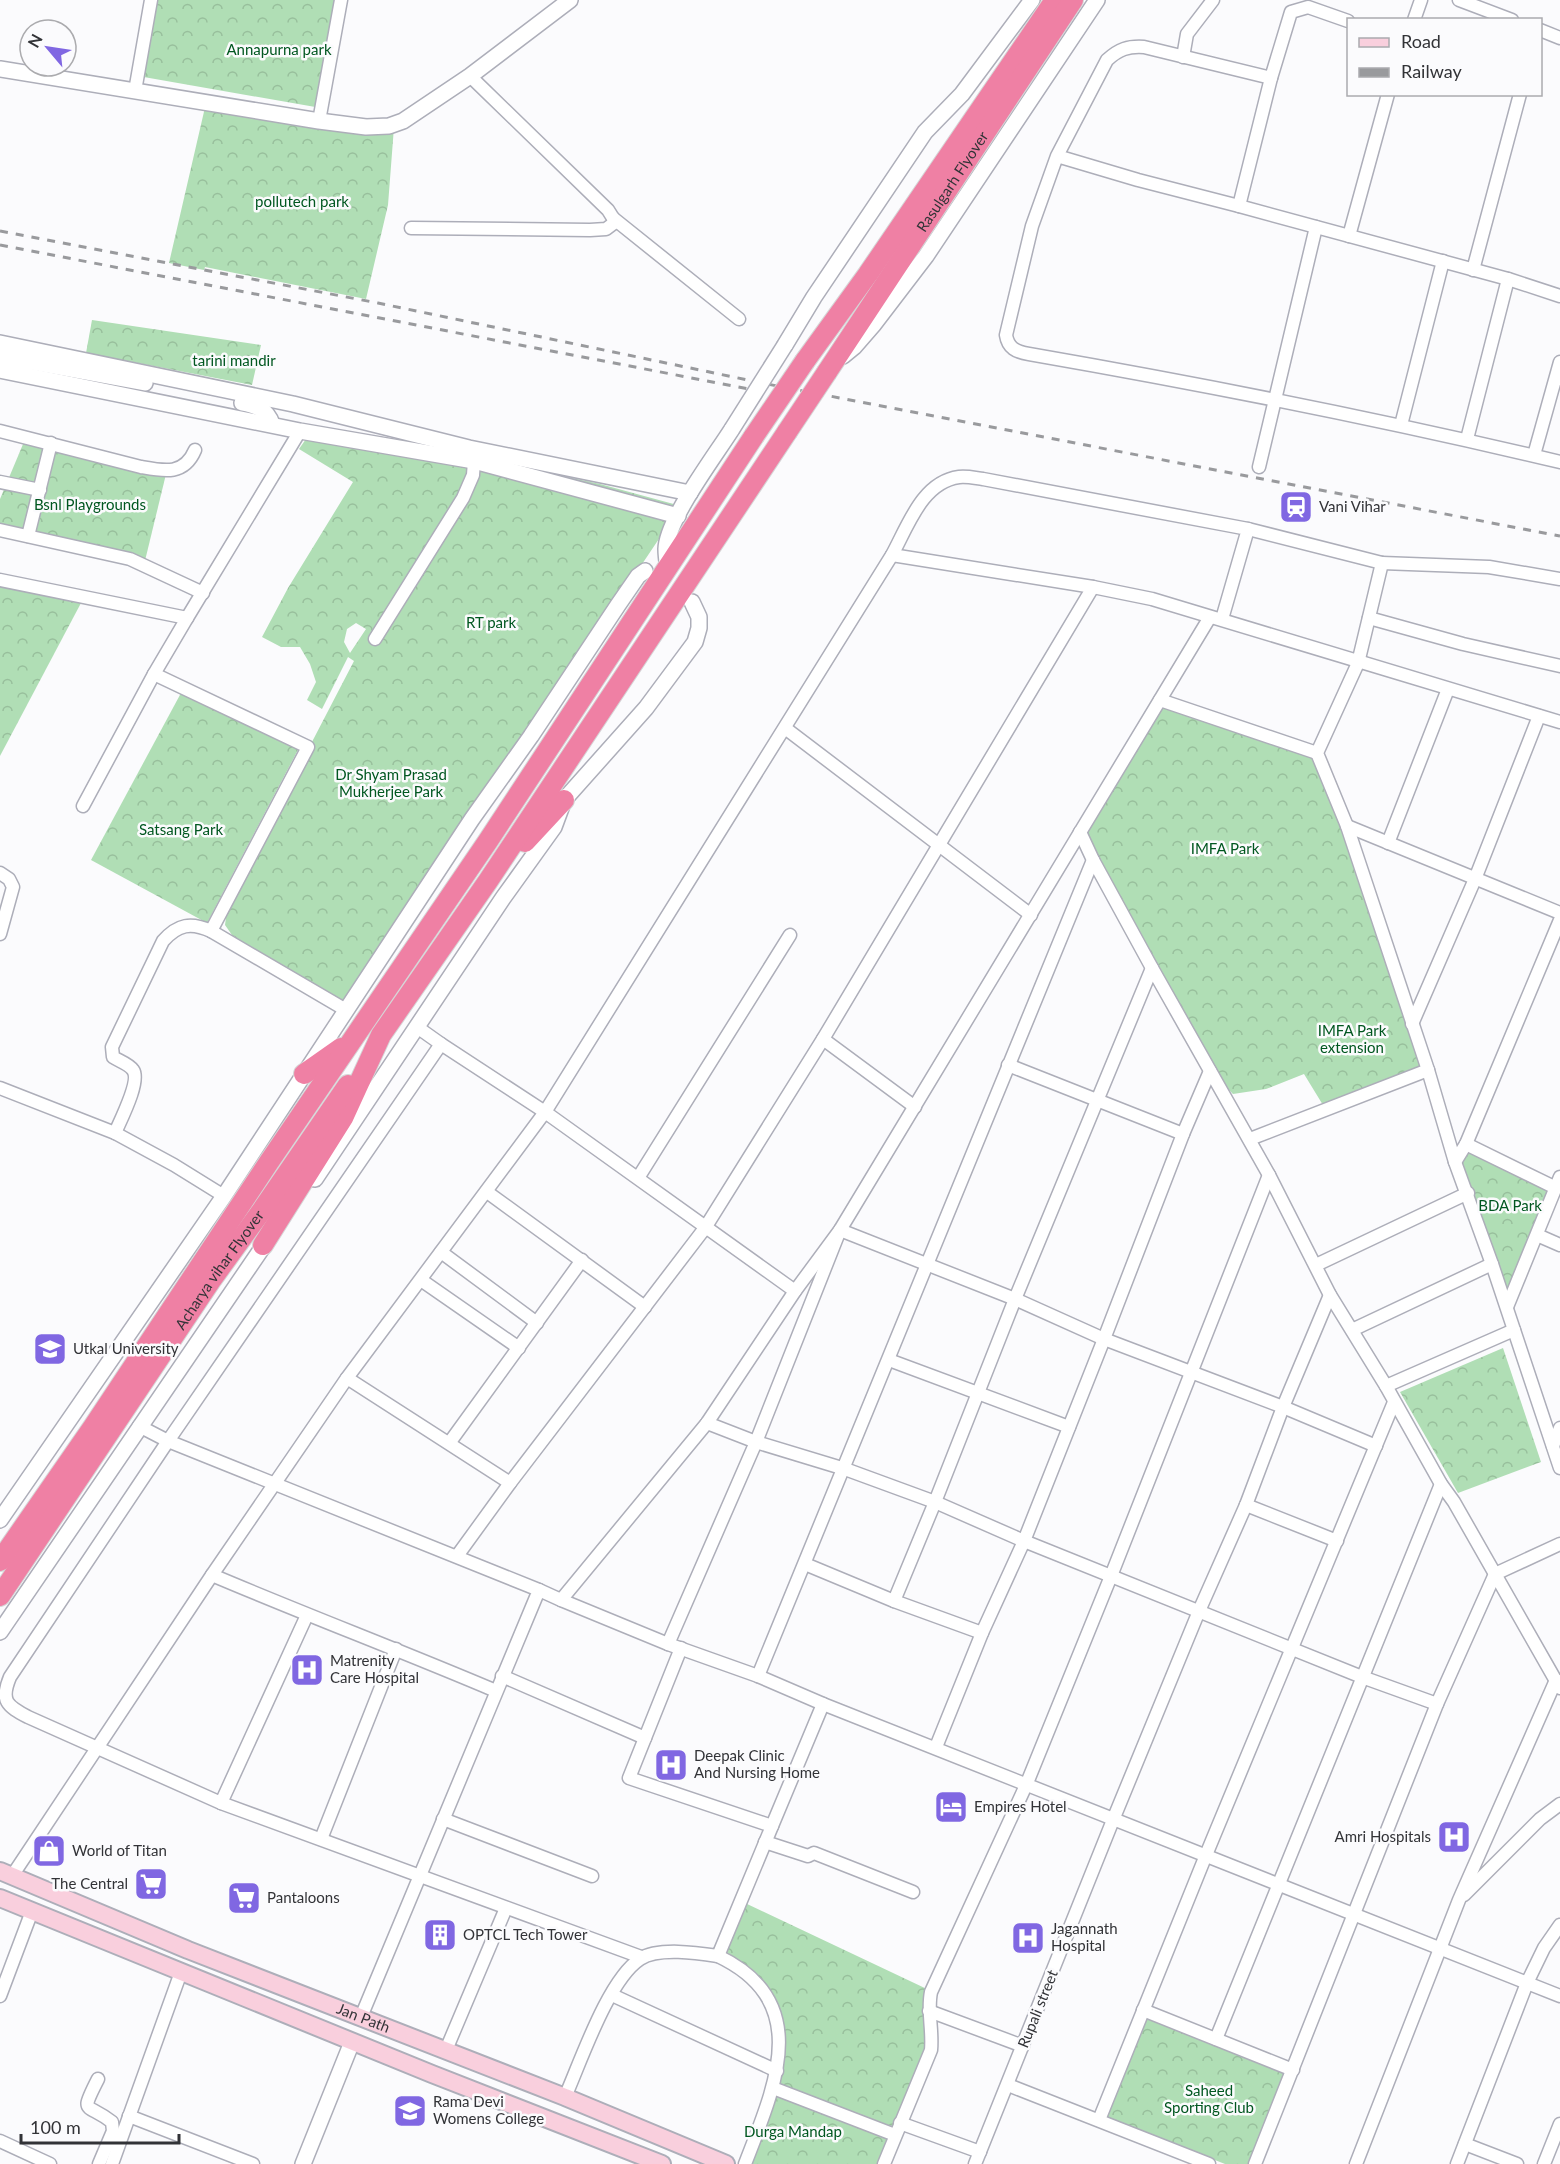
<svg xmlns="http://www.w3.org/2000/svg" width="1560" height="2164" font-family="Lato,sans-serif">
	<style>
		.forest { fill: url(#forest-crowns); fill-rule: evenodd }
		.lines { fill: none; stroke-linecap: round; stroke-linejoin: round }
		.minor-casing { stroke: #adaeb9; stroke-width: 15 }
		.tertiary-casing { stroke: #adaeb9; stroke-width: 18 }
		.secondary-casing { stroke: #adaeb9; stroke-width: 20 }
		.trunk-casing { stroke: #d6d6d7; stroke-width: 22 }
		.minor { stroke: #fff; stroke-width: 12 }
		.tertiary { stroke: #fff; stroke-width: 15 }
		.secondary { stroke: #f9cfdd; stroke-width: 16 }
		.trunk { stroke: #ef80a4; stroke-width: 20 }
		.rail { stroke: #999a9d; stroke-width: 3; stroke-dasharray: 8 8; stroke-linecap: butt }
		.tertiary-bridge-casing { stroke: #adaeb9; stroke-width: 18; stroke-linecap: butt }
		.trunk-bridge-casing { stroke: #d6d6d7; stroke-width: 22; stroke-linecap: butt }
		.tertiary-bridge { stroke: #fff; stroke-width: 15 }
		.trunk-bridge { stroke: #ef80a4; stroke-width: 20 }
		.labels { text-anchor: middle; stroke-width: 5; stroke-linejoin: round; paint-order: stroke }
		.park-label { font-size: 15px; fill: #015720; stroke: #fbfbfd }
		.street-label { font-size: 15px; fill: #323337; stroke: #fbfbfd }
		.poi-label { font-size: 15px; fill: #323337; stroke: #fbfbfd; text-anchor: start }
	</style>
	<defs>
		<pattern id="forest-crowns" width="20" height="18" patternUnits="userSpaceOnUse" patternTransform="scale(1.5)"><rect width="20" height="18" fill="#b0deb5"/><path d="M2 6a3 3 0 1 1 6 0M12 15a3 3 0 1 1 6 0" fill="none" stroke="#98bf9c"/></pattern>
	</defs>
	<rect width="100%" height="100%" fill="#fbfbfd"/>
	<g class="forest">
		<polygon points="151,0 340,0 321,108 138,76"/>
		<polygon points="206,103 394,127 388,205 366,299 205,267 204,270 169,263"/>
		<polygon points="92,320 261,345 252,385 86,353"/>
		<polygon points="26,437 167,470 143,569 0,536 0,499"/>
		<path d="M306,439L479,458L600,484L681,506L345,1007L232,935L225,925L227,910L232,896L354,661L348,657L322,709L307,700L316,682L310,664L300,647H281L262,637L288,588L353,482L299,449ZM356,623L366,629L350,653L344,642L347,629Z"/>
		<polygon points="0,582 81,603 0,756"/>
		<polygon points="181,693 299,748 207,923 91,860"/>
		<polygon points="1160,700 1317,753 1428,1070 1326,1110 1304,1074 1266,1089 1233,1094 1210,1071 1080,832"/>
		<polygon points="1466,1144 1556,1188 1507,1307 1455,1162"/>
		<polygon points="1503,1348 1541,1462 1458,1493 1400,1392"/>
		<polygon points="745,1903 929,1990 928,2048 894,2131 775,2087 781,2047 767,1994 720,1956"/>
		<polygon points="1146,2018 1287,2074 1249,2164 1225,2164 1106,2117"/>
		<polygon points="774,2090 893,2135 883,2164 746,2164"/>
	</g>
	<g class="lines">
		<defs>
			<g id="minor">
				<polyline points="1459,0 1512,20"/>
				<polyline points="1414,20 1421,0"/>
				<polyline points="1540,30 1560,38"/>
				<polyline points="1183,57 1187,34 1213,0"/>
				<polyline points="1271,78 1291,12 1308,7 1348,21"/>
				<polyline points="135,91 151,0"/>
				<polyline points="319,121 341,0"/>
				<path d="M1057,156L1138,180L1239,206L1271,78L1144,47C1128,46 1119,49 1107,60L1057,156L1032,226L1006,335C1008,348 1016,352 1029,354C1207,385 1384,420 1560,462"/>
				<polyline points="1239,206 1508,279 1560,296"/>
				<polyline points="613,218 739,319"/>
				<polyline points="411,228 590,230 606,229 614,223 613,218 608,210 470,76"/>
				<polyline points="1349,236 1388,94"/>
				<polyline points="1473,270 1520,94"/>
				<polyline points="1401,425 1443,261"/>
				<path d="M0,431L141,467C163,471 184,476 195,450"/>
				<polyline points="1467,439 1508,279"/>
				<polyline points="1534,455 1560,362"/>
				<polyline points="1259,467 1316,227"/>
				<polyline points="0,482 40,490"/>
				<polyline points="1248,529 1382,563"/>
				<polyline points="0,530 130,559 203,593"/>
				<polyline points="28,536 51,443"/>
				<polyline points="892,555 1093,587 1152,599 1560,722"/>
				<polyline points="1560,579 1489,567 1382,563 1358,663 1317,753 1347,826 1428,1070 1455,1162 1492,1264 1560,1468"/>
				<polyline points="0,580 187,618 300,431"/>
				<polyline points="1369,618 1463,644 1560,666"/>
				<polyline points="375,639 463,498 473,475 474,461"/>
				<polyline points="154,674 308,747 211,931"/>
				<polyline points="1160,700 1317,753"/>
				<polyline points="785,728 1031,915"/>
				<polyline points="83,806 154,674 187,618"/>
				<polyline points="1347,826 1560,913"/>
				<polyline points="1080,832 1093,860 1152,968 1269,1175 1330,1295 1386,1386 1441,1484 1454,1502 1560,1688"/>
				<polyline points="1388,843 1448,689"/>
				<polyline points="0,873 9,879 13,887 0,934"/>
				<polyline points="1412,1024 1475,879 1539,716"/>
				<polyline points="417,1027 441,1044"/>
				<polyline points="823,1039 915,1107"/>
				<polyline points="1008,1065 1183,1134"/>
				<polyline points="0,1088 115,1133 174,1165 224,1196"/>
				<path d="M115,1133C120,1121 141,1081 133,1070C129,1064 119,1061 113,1057L112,1047L163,941C178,924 191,922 211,931L346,1010"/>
				<polyline points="1250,1139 1428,1070"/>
				<polyline points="1466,1144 1556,1188"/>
				<polyline points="1455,1162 1466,1144 1560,920"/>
				<polyline points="638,1178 790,935"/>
				<polyline points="487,1192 645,1307"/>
				<polyline points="1537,1235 1560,1245"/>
				<polyline points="441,1252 537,1323"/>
				<polyline points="1316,1265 1468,1193"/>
				<polyline points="421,1280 519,1348"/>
				<polyline points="1507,1307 1560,1177"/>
				<polyline points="1352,1330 1492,1264"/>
				<polyline points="889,1360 1069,1427"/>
				<polyline points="347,1378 510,1483"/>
				<polyline points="1386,1386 1514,1330"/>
				<polyline points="707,1423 756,1442 845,1469 935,1502 1024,1541 1362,1677 1437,1704"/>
				<path d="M139,1426L168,1441L10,1677C0,1701 7,1706 28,1717L221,1803L641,1957"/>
				<polyline points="450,1442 582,1260"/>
				<polyline points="1553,1446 1560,1428"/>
				<polyline points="1246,1505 1337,1541"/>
				<polyline points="457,1556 510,1483 705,1228 823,1039 1093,587"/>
				<polyline points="805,1564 894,1601 982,1633"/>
				<path d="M212,1575C306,1615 402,1651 496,1691"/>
				<polyline points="539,1590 561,1600 707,1423 795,1291 840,1230 1210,617"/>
				<polyline points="561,1600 668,1644 758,1676 823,1704 1560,1996"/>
				<polyline points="894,1601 935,1502 1015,1299 1152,968"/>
				<polyline points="668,1644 756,1442 840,1230 1015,1299 1104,1339 1283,1407 1376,1446"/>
				<polyline points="502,1676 645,1738 681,1648"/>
				<polyline points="758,1676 1093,860"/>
				<polyline points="645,1738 629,1778 772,1826 823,1704"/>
				<polyline points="936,1747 982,1633 1024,1541 1104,1339 1183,1134 1210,1071"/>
				<polyline points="221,1803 307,1615"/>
				<polyline points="443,1819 592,1876"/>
				<polyline points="321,1839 396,1649"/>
				<polyline points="765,1842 808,1856 814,1853 913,1892"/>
				<path d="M12,1876L212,1575L347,1378L545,1112L892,555C908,526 922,482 959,477C967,476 975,478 983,479L1248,529L1222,619"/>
				<polyline points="1464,1895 1540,1819 1560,1804"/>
				<path d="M718,1956C815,2002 774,2088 745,2164"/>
				<polyline points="612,1995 777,2071"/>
				<polyline points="0,1996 32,1911"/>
				<polyline points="1143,2010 1293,2070"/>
				<polyline points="929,2011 1023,2046"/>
				<polyline points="361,2017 539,1590 168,1441 441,1044 545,1112 795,1291"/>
				<polyline points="1216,2039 1441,1484"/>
				<polyline points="446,2050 506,1908"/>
				<path d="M98,2079C79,2116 87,2102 112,2122L113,2131L99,2164"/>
				<polyline points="1008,2085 1209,2164"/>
				<polyline points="773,2088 895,2135"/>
				<path d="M565,2097C581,2061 608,1980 640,1959C658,1947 698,1953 718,1956L772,1826"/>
				<polyline points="129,2116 253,2164"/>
				<polyline points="1099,2120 1206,1855 1394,1402"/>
				<polyline points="900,2123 980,2152"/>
				<polyline points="0,2141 50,2164"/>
				<polyline points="1465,2144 1517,2164"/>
				<polyline points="112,2164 181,1972"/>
				<path d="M884,2164L931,2050C933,2030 927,2011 931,1992L1027,1783L1111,1576L1269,1175"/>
				<polyline points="975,2164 1113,1820 1199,1611 1246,1505 1283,1407 1330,1295"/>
				<polyline points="1255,2164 1437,1704 1495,1574 1560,1544"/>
				<polyline points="1356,2164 1459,1900 1556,1680"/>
				<polyline points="1457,2164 1527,1983 1544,1948 1560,1925"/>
				<polyline points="1544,2164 1560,2124"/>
			</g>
			<g id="tertiary">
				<polyline points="0,69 319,121 366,127 389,126 403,121 470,76 570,0"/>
				<polyline points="0,343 293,404 469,448 690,493"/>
				<polyline points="785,345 814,297 925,132 962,94 1032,0"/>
				<polyline points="0,356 145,383"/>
				<polyline points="843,356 854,347 874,324 926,256 1097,0"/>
				<polyline points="0,370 300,431 474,461 678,516"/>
				<path d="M242,403C257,406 267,409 272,424"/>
				<path d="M668,568C667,562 666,555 666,549C667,519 715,456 732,429"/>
				<polyline points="315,1179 503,898 554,827 564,800 646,708 695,642 699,628 699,617 692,602"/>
				<polyline points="0,1520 224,1196 472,819 531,736 618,605 638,576 645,571"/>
				<polyline points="0,1632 269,1238"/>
				<polyline points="303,2164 352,2042"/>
			</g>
			<g id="secondary">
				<path id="s1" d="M0,1871L188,1950L565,2097L726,2164"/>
				<polyline points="0,1898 432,2074 662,2164"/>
			</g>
			<g id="trunk">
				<polyline points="805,361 868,274 1055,0"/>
				<path id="s2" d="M827,372L1073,0"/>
				<polyline points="525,842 564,800"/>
				<polyline points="304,1074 341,1048"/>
				<polyline points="263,1245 343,1118 381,1035 488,881 787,432"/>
				<polyline points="0,1561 93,1427 269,1162 488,841 754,436"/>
				<path id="s3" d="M0,1596L212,1279L260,1213L348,1085"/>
			</g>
		</defs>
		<use href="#minor" class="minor-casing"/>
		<use href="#tertiary" class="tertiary-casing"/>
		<use href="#secondary" class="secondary-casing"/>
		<use href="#trunk" class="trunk-casing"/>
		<use href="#minor" class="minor"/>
		<use href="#tertiary" class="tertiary"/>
		<use href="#secondary" class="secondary"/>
		<use href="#trunk" class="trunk"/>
		<g class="rail">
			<polyline points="0,231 378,303 767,384 1560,536"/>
			<polyline points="0,245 749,389"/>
		</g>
		<defs>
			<polyline id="tertiary-bridge" points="732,429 785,345"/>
			<g id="trunk-bridge">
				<polyline points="787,432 827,372"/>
				<polyline points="754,436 805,361"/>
			</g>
		</defs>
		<use href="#tertiary-bridge" class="tertiary-bridge-casing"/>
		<use href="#trunk-bridge" class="trunk-bridge-casing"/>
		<use href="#tertiary-bridge" class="tertiary-bridge"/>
		<use href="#trunk-bridge" class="trunk-bridge"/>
	</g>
	<defs>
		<symbol id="station-square" viewBox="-11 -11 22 22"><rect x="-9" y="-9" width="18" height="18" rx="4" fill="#8067e2" stroke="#fbfbfd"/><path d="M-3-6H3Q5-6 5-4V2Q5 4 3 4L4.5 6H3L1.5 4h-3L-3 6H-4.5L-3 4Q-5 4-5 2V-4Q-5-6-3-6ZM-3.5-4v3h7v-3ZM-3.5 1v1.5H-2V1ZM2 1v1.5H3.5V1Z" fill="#fff"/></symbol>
		<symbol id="university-square" viewBox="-11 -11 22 22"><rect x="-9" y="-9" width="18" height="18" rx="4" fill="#8067e2" stroke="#fbfbfd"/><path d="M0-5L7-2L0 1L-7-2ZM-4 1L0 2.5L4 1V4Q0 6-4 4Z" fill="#fff"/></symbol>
		<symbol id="hospital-square" viewBox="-11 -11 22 22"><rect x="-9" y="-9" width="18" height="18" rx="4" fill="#8067e2" stroke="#fbfbfd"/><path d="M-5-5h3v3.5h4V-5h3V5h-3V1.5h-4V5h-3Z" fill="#fff"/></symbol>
		<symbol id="hotel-square" viewBox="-11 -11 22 22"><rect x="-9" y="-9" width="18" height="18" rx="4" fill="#8067e2" stroke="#fbfbfd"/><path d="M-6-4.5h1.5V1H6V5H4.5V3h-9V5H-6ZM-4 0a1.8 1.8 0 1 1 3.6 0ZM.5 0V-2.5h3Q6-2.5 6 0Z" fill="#fff"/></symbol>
		<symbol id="shop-square" viewBox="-11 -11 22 22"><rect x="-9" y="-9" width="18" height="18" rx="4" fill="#8067e2" stroke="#fbfbfd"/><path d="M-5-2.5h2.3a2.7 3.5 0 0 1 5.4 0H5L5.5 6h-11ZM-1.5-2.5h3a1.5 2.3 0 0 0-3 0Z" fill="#fff"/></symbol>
		<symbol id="supermarket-square" viewBox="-11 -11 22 22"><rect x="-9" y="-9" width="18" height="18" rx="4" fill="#8067e2" stroke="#fbfbfd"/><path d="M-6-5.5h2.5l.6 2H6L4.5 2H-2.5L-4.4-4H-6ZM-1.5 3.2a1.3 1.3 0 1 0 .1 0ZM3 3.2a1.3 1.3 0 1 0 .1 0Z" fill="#fff"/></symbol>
		<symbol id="building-square" viewBox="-11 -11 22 22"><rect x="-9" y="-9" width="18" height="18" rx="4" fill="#8067e2" stroke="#fbfbfd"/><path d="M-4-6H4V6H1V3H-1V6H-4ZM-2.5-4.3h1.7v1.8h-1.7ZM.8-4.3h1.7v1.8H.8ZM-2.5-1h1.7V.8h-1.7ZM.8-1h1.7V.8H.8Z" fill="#fff"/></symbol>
	</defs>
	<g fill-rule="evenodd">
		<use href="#station-square" x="1277" y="488" width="38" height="38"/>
		<use href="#university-square" x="31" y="1330" width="38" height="38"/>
		<use href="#hospital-square" x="288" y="1651" width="38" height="38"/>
		<use href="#hospital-square" x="652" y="1746" width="38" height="38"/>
		<use href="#hotel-square" x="932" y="1788" width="38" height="38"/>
		<use href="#hospital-square" x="1435" y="1818" width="38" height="38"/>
		<use href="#shop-square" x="30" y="1832" width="38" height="38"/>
		<use href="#supermarket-square" x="132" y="1865" width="38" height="38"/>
		<use href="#supermarket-square" x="225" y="1879" width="38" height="38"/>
		<use href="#building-square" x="421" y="1916" width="38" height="38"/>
		<use href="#hospital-square" x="1009" y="1919" width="38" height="38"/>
		<use href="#university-square" x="391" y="2092" width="38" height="38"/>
	</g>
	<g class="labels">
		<g class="park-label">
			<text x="279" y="55">Annapurna park</text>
			<text x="302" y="207">pollutech park</text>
			<text x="234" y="366">tarini mandir</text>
			<text x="90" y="510">Bsnl Playgrounds</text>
			<text x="491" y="628">RT park</text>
			<text x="391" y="780">Dr Shyam Prasad<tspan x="391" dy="17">Mukherjee Park</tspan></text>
			<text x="181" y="835">Satsang Park</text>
			<text x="1225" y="854">IMFA Park</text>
			<text x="1352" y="1036">IMFA Park<tspan x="1352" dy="17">extension</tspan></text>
			<text x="1510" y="1211">BDA Park</text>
			<text x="1209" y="2096">Saheed<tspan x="1209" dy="17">Sporting Club</tspan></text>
			<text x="793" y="2137">Durga Mandap</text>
		</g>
		<g class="street-label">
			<text dy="5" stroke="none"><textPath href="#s2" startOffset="228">Rasulgarh Flyover</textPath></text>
			<text dy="5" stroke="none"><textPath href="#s3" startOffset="393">Acharya vihar Flyover</textPath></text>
			<text transform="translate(1038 2009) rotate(-68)" y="5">Rupali street</text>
			<text dy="5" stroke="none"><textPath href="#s1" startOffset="392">Jan Path</textPath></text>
		</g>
		<g class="poi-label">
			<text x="1319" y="512">Vani Vihar</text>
			<text x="73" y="1354">Utkal University</text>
			<text x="330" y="1666">Matrenity<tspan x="330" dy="17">Care Hospital</tspan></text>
			<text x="694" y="1761">Deepak Clinic<tspan x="694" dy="17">And Nursing Home</tspan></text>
			<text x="974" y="1812">Empires Hotel</text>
			<text x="1431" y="1842" text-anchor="end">Amri Hospitals</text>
			<text x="72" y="1856">World of Titan</text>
			<text x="128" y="1889" text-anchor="end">The Central</text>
			<text x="267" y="1903">Pantaloons</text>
			<text x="1051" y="1934">Jagannath<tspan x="1051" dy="17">Hospital</tspan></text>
			<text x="463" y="1940">OPTCL Tech Tower</text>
			<text x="433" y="2107">Rama Devi<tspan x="433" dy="17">Womens College</tspan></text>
		</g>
	</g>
	<rect x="1347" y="18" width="195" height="78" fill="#fbfbfd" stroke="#ababae" stroke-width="1.5"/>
	<rect x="1359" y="38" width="30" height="9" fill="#f9cfdd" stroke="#ababae" stroke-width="1.5"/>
	<text x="1401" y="48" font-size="18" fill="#323337">Road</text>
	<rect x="1359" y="68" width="30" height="9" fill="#999a9d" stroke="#ababae" stroke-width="1.5"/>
	<text x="1401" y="78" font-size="18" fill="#323337">Railway</text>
	<g transform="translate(48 48) rotate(299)"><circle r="28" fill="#fbfbfd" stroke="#ababae" stroke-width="1.5"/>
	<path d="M0-4.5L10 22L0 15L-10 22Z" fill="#8067e2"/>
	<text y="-9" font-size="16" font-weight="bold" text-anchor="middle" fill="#323337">N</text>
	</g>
	<path d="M21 2134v9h158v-9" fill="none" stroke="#323337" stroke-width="3"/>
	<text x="30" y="2134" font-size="18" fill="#323337" stroke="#fbfbfd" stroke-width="4.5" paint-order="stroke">100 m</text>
</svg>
